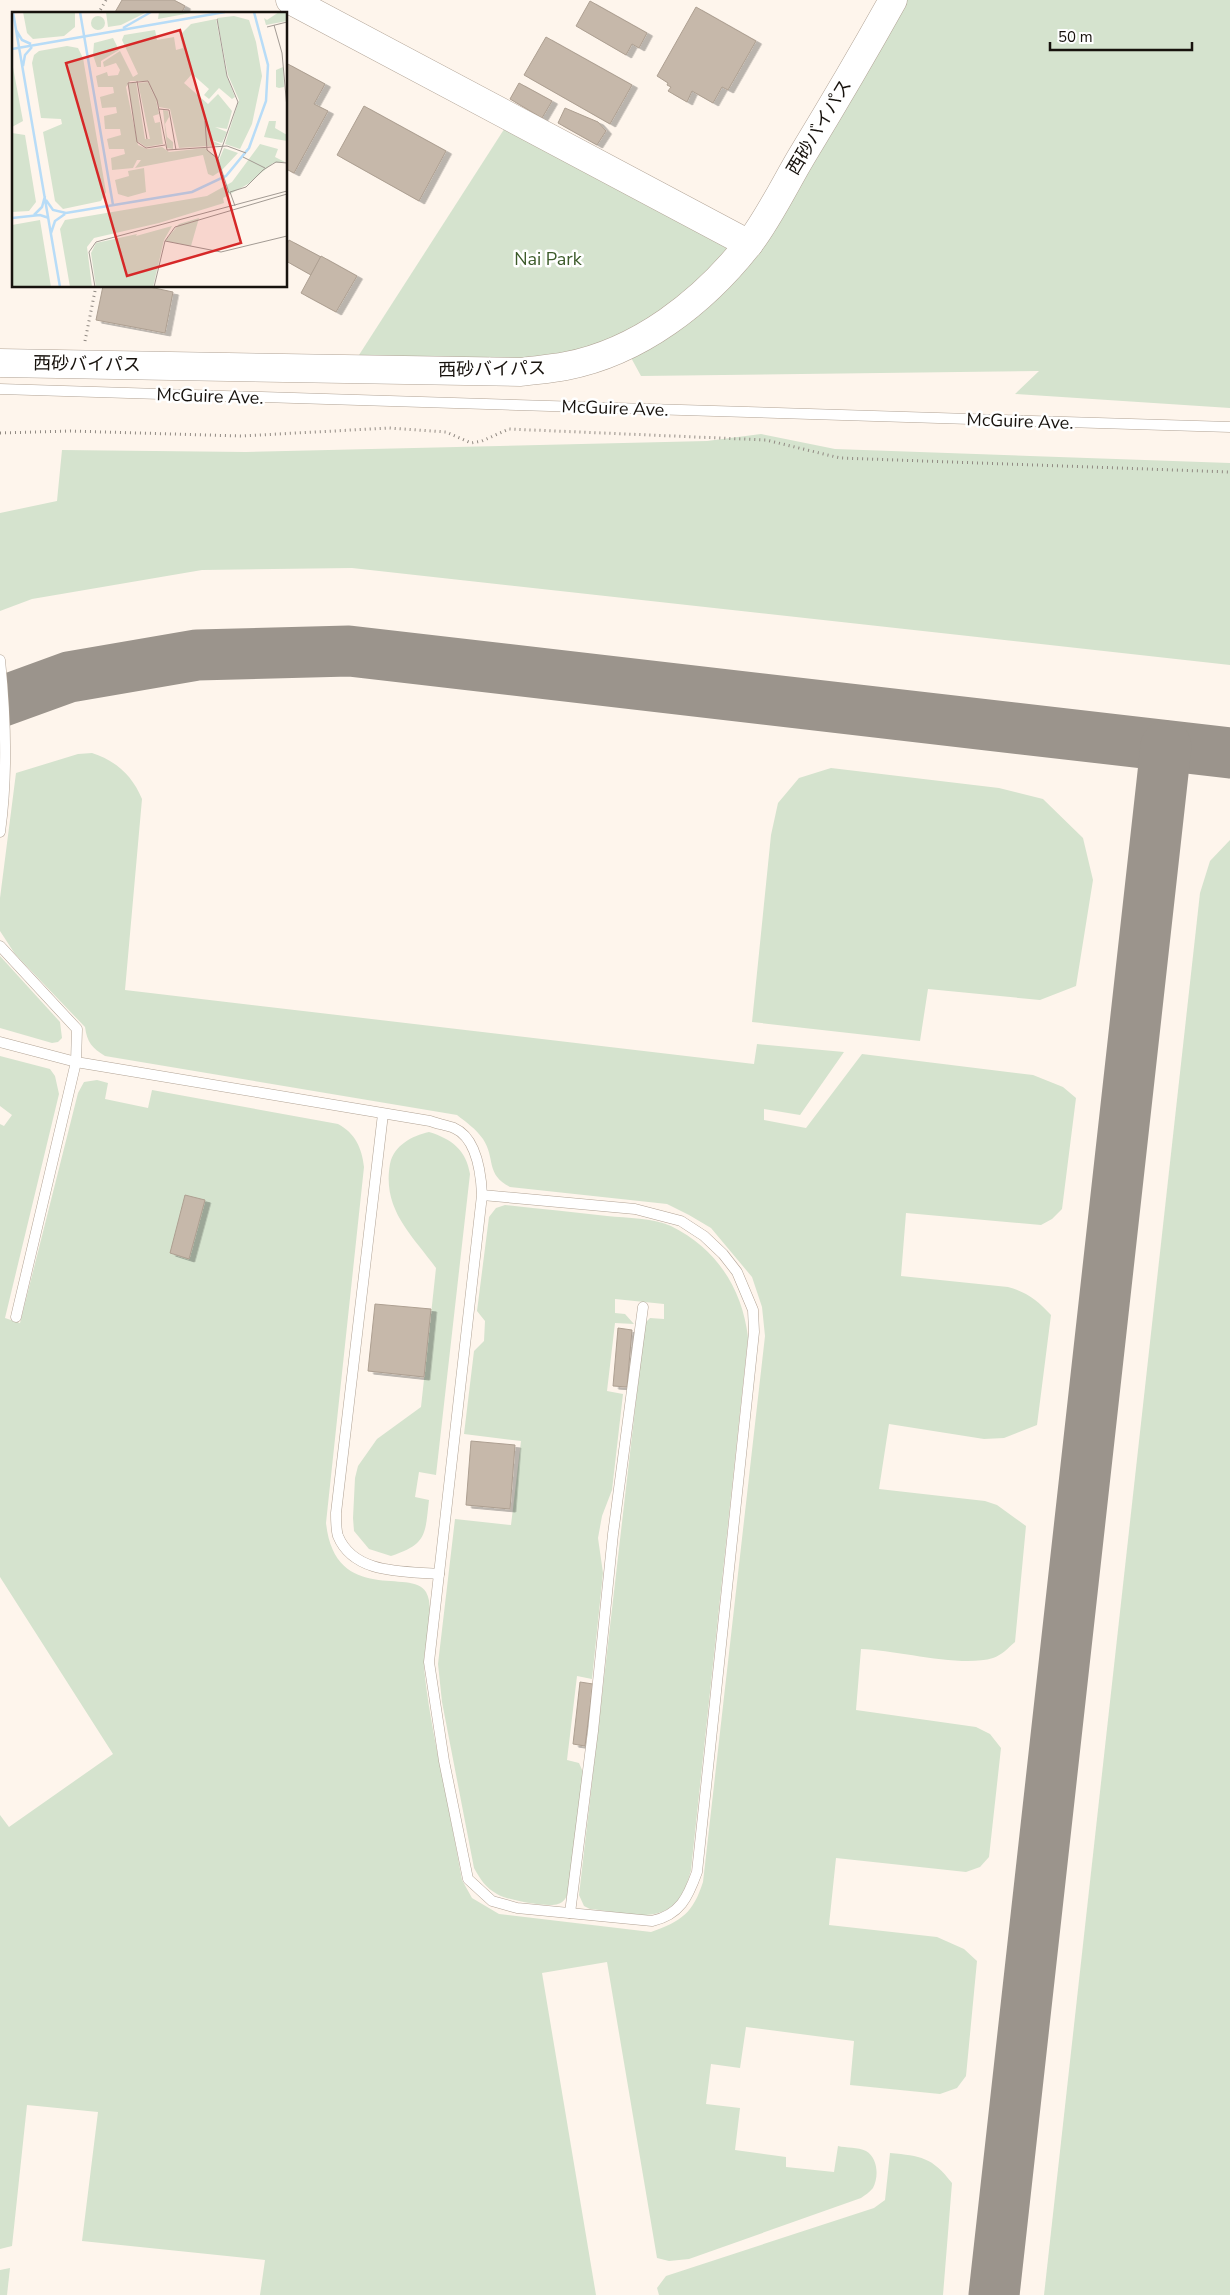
<svg xmlns="http://www.w3.org/2000/svg" width="1230" height="2295" font-family="'Nunito Sans','Noto Sans JP',sans-serif">
	<style>
		.green { fill: #d5e3ce }
		.lines { fill: none; stroke-linecap: round; stroke-linejoin: round }
		.taxiway { stroke: #9b948c; stroke-width: 51 }
		.building { fill: #c6b8aa; stroke: #ad9f91; filter: url(#shadow) }
		.lane-casing { stroke: #b1a395; stroke-width: 11 }
		.secondary-casing { stroke: #b1a395; stroke-width: 29 }
		.path { stroke: #908982; stroke-width: 3; stroke-dasharray: 1 4; stroke-linecap: butt }
		.lane { stroke: #fff; stroke-width: 10 }
		.secondary { stroke: #fff; stroke-width: 28 }
		.labels { text-anchor: middle; stroke-width: 5; stroke-linejoin: round; paint-order: stroke }
		.street-label { font-size: 18px; fill: #17120d; stroke: #fff }
		.park-label { font-size: 18px; fill: #3b5a29; stroke: #fff }
		.inset-river { fill: none; stroke: #b8dcf7; stroke-width: 2.5 }
		.inset-road { fill: none; stroke: #a29a93; stroke-width: 1 }
		.view { fill: #d62828; fill-opacity: 0.15; stroke: #d62828; stroke-width: 2.5 }
		.inset-edge { fill: none; stroke: #17120d; stroke-width: 2.5 }
	</style>
	<defs>
		<filter id="shadow"><feDropShadow dx="5.5" dy="3" stdDeviation="0" flood-color="#0004"/></filter>
	</defs>
	<rect width="100%" height="100%" fill="#fef5ec"/>
	<g class="green">
		<polygon points="905,0 1230,0 1230,408 1015,394 1039,371 641,376 629,354 682,326"/>
		<polygon points="512,117 749,244 723,274 567,366 350,369"/>
		<polygon points="761,434 835,449 1230,463 1230,665 352,568 202,570 32,599 0,611 0,513 57,501 62,450 246,452 707,441"/>
		<path d="M92,753C116,761 132,775 142,799L125,990L754,1064L757,1044L844,1052L800,1115L764,1109V1120L806,1128L862,1054L1033,1075L1063,1087L1076,1098L1062,1209L1052,1219L1041,1225L906,1213L901,1276L1008,1287C1027,1292 1038,1301 1051,1315L1037,1425L1004,1438L984,1439L889,1424L879,1489L985,1501L997,1505L1026,1526L1015,1642C1008,1648 1002,1655 993,1658C960,1668 898,1650 861,1649L856,1710L976,1727L990,1734L1001,1748L989,1857L980,1867L966,1872L836,1858L829,1925L937,1937L964,1949L977,1961L966,2076L957,2088L940,2094L850,2085L854,2041L746,2027L740,2068L711,2064L706,2104L740,2108L735,2150L786,2157V2167L834,2172L838,2146C846,2148 858,2147 866,2151C878,2158 879,2177 873,2188C870,2192 865,2195 861,2198L689,2259L669,2261L657,2258L607,1962L542,1973L596,2295H260L265,2260L82,2241L98,2112L27,2105L12,2246L0,2249V1815L9,1827L113,1754L0,1577V1124L4,1126L12,1115L0,1106V1056L50,1069L55,1076L59,1094L5,1318L20,1323L78,1093L84,1082L97,1080L108,1083L105,1099L148,1108L152,1090L338,1124C355,1133 362,1148 364,1167L326,1523C335,1606 412,1567 426,1592C436,1609 423,1647 424,1667C427,1699 433,1730 439,1761C447,1801 455,1840 462,1880L472,1898L499,1914L651,1932C682,1921 693,1913 703,1882L765,1336L762,1307L752,1277L711,1228L689,1215L667,1204L510,1187C485,1174 496,1159 483,1139C476,1129 466,1122 457,1115L105,1056C92,1048 87,1042 85,1027L15,954L0,931V898L16,773L78,754Z"/>
		<polygon points="831,768 999,788 1043,799 1083,838 1093,880 1076,986 1040,1000 928,989 920,1041 752,1022 771,835 778,803 799,778"/>
		<polygon points="1230,840 1230,2295 1044,2295 1200,893 1210,861"/>
		<polygon points="0,956 60,1022 62,1038 58,1042 52,1043 0,1028"/>
		<path d="M429,1132C452,1139 466,1150 470,1174L436,1475L419,1472L415,1497L429,1500C425,1535 427,1544 391,1556L369,1549L354,1531L353,1518L355,1478L358,1466L377,1439L421,1407L436,1268C411,1234 382,1209 390,1164C394,1145 412,1136 429,1132Z"/>
		<path d="M505,1205C539,1209 573,1212 607,1216C628,1218 652,1218 671,1226C716,1248 742,1288 748,1337L691,1870C676,1931 638,1914 590,1909L584,1906L579,1895L645,1323L650,1318L664,1319V1304L615,1299V1313L625,1314L634,1324L615,1323L607,1391L623,1394L612,1490L602,1516L598,1538L603,1573L592,1679L577,1676L567,1760L579,1763L583,1772L568,1893C566,1898 564,1902 558,1904C549,1908 506,1900 497,1894C486,1888 480,1879 474,1868L442,1702L438,1664L455,1519L511,1525L521,1441L464,1434L474,1351L484,1341L485,1321L477,1311L489,1217L496,1208Z"/>
		<path d="M890,2153C921,2156 932,2157 952,2183L943,2295H659L657,2288L666,2276L874,2208L885,2200Z"/>
		<polygon points="10,2268 7,2295 0,2295 0,2270"/>
	</g>
	<g class="lines">
		<g class="taxiway">
			<polyline points="0,702 69,677 197,655 349,651 1230,753"/>
			<polyline points="994,2295 1166,746"/>
		</g>
	</g>
	<g class="building">
		<polygon points="122,0 174,0 185,6 181,14 114,14"/>
		<polygon points="590,1 647,33 639,48 632,44 626,55 576,26"/>
		<polygon points="696,7 756,41 728,90 722,87 713,103 692,91 687,102 668,91 671,87 667,85 668,83 657,76"/>
		<polygon points="546,37 632,85 610,124 524,75"/>
		<polygon points="286,63 325,84 314,104 328,111 294,173 286,169"/>
		<polygon points="519,83 552,101 542,118 510,99"/>
		<polygon points="364,106 446,151 419,201 337,155"/>
		<polygon points="565,108 598,122 606,131 597,145 558,123"/>
		<polygon points="289,240 321,257 311,275 286,261 286,246"/>
		<polygon points="321,256 357,276 336,312 301,293"/>
		<polygon points="103,286 145,286 173,292 165,333 96,320"/>
		<polygon points="185,1195 205,1200 189,1259 170,1253"/>
		<polygon points="375,1304 431,1309 424,1377 368,1371"/>
		<polygon points="618,1328 632,1330 627,1387 613,1386"/>
		<polygon points="471,1441 515,1445 510,1509 466,1505"/>
		<polygon points="580,1682 593,1684 585,1746 573,1744"/>
	</g>
	<g class="lines">
		<defs>
			<g id="lane">
				<polyline points="0,389 1230,427"/>
				<path d="M0,660C6,718 8,775 0,832"/>
				<polyline points="0,946 77,1029 76,1062 16,1317"/>
				<path d="M0,1042L76,1062L430,1121C438,1124 446,1125 454,1128C477,1138 481,1173 482,1195L429,1662L444,1761L468,1879L492,1901L517,1908L652,1921C680,1915 688,1897 697,1872L754,1332L753,1310L737,1272L723,1254L704,1236L681,1221L635,1209L482,1195"/>
				<path d="M383,1114L336,1513C336,1520 336,1530 338,1536C354,1575 405,1571 439,1574"/>
				<polyline points="570,1913 593,1731 613,1534 643,1307"/>
			</g>
			<g id="secondary">
				<polyline points="290,0 749,244"/>
				<path d="M0,363L521,372C535,370 551,369 566,366C639,352 703,302 748,245C768,220 786,182 803,154C834,103 864,52 893,0"/>
			</g>
		</defs>
		<use href="#lane" class="lane-casing"/>
		<use href="#secondary" class="secondary-casing"/>
		<g class="path">
			<polyline points="98,14 106,0"/>
			<polyline points="85,341 96,286"/>
			<polyline points="0,433 70,431 241,436 389,428 446,432 471,443 482,441 509,429 766,440 840,458 1230,472"/>
		</g>
		<use href="#lane" class="lane"/>
		<use href="#secondary" class="secondary"/>
	</g>
	<g class="labels">
		<g class="street-label">
			<text transform="translate(819 127) rotate(-59)" y="6">西砂バイパス</text>
			<text transform="translate(87 364) rotate(1)" y="6">西砂バイパス</text>
			<text transform="translate(492 369) rotate(-1)" y="6">西砂バイパス</text>
			<text transform="translate(210 396) rotate(2)" y="6">McGuire Ave.</text>
			<text transform="translate(615 408) rotate(2)" y="6">McGuire Ave.</text>
			<text transform="translate(1020 421) rotate(2)" y="6">McGuire Ave.</text>
		</g>
		<g class="park-label">
			<text x="548" y="265">Nai Park</text>
		</g>
	</g>
	<g transform="translate(12 12)">
		<rect width="275" height="275" fill="#fef5ec"/>
		<path d="M11,0H63V15L52,24L21,27L15,21ZM94,0H135L109,13L96,15ZM147,0H184L146,7ZM267,0H275V9L254,13L252,6L255,8ZM79 11a7 7 0 1 1 14 0a7 7 0 1 1-14 0ZM222,4L237,8L244,30L250,64L240,112L228,137L213,132L227,88L216,63L205,6ZM204,7L215,65L223,85L220,87L207,76L197,87L192,83L197,77L180,62L172,71L196,92L206,82L220,99L215,117L203,115L215,120L210,131L199,128L210,133L167,136L158,97L147,95L136,69H118L114,75L126,133L135,137L150,135L157,140L193,136L205,145L207,160L201,164L196,162L191,143L123,156L129,148H125L121,156L100,158L99,146L113,142L112,137H97L95,127L109,123L108,117H93L92,104L105,101L104,95L90,96L88,85L102,81L101,75H86L84,64L95,60L96,64L106,63L108,58L104,51L92,55L91,50L108,39L121,65L126,62L110,28L112,23L143,18L145,28L162,25L164,38L171,36L168,23L179,12ZM101,26L107,38L89,49V55H85L81,43L82,31ZM55,34L66,36L71,46L94,180L89,189L51,197L43,189L31,120L50,112L49,107L29,106L20,51L22,43L27,39ZM0,50L11,109L0,115ZM271,55L272,75L267,76L264,75V58ZM124,70L133,127H138L126,71L136,70L144,88L147,102L141,104L143,111L148,110L151,132L134,135L125,129L116,72ZM151,98L156,99L157,105L153,112L155,125L161,130V137L155,136ZM257,109H264L263,116L275,123V129L252,125ZM0,121L13,123L24,190L17,199L0,200ZM248,132L266,137L263,145L273,150L261,151L236,172L211,186L212,191L147,211L82,226L75,235L80,275H58L48,217L53,208L195,184L220,170ZM212,136L226,141L209,159L207,148ZM132,156L134,180L116,185L106,182L103,168L117,164L116,159ZM187,206L179,234L153,229L167,212ZM28,208L39,275H0V213ZM160,214L152,228L141,275H84L79,241L84,231L125,222L124,224Z" fill="#d5e3ce"/>
		<path class="inset-river" d="M1,0L48,275M68,0L101,193M111,16L139,0M4,18L10,28L19,32M0,37L213,0M11,54L13,43L20,35M34,188L41,198L54,201L180,180L214,164L237,136L254,89L256,53L242,0M22,203L30,195L33,184M0,206L28,203L37,206M39,221L43,209L53,202"/>
		<path class="inset-road" d="M205,7L215,64L226,90L206,147L217,181M262,13L270,41L275,96M255,15L275,10M125,69L135,127M147,97L157,98L164,138M193,109L195,138L206,147M153,133L134,136L125,130L116,71L136,69L145,88L155,138L215,134L234,141M231,145L253,156M223,194L218,180L234,175L251,158L264,150L275,151M153,229L209,240L275,224M83,275L77,240L84,230L275,179M142,275L153,229L163,215L275,182"/>
		<path class="view" d="M168,18L229,231L115,264L54,51Z"/>
		<rect width="275" height="275" class="inset-edge"/>
	</g>
	<path d="M1050 42v8h142v-8" fill="none" stroke="#17120d" stroke-width="2.5"/>
	<text x="1058" y="42" font-size="15" fill="#17120d" stroke="#ffffff" stroke-width="4" paint-order="stroke">50 m</text>
</svg>
